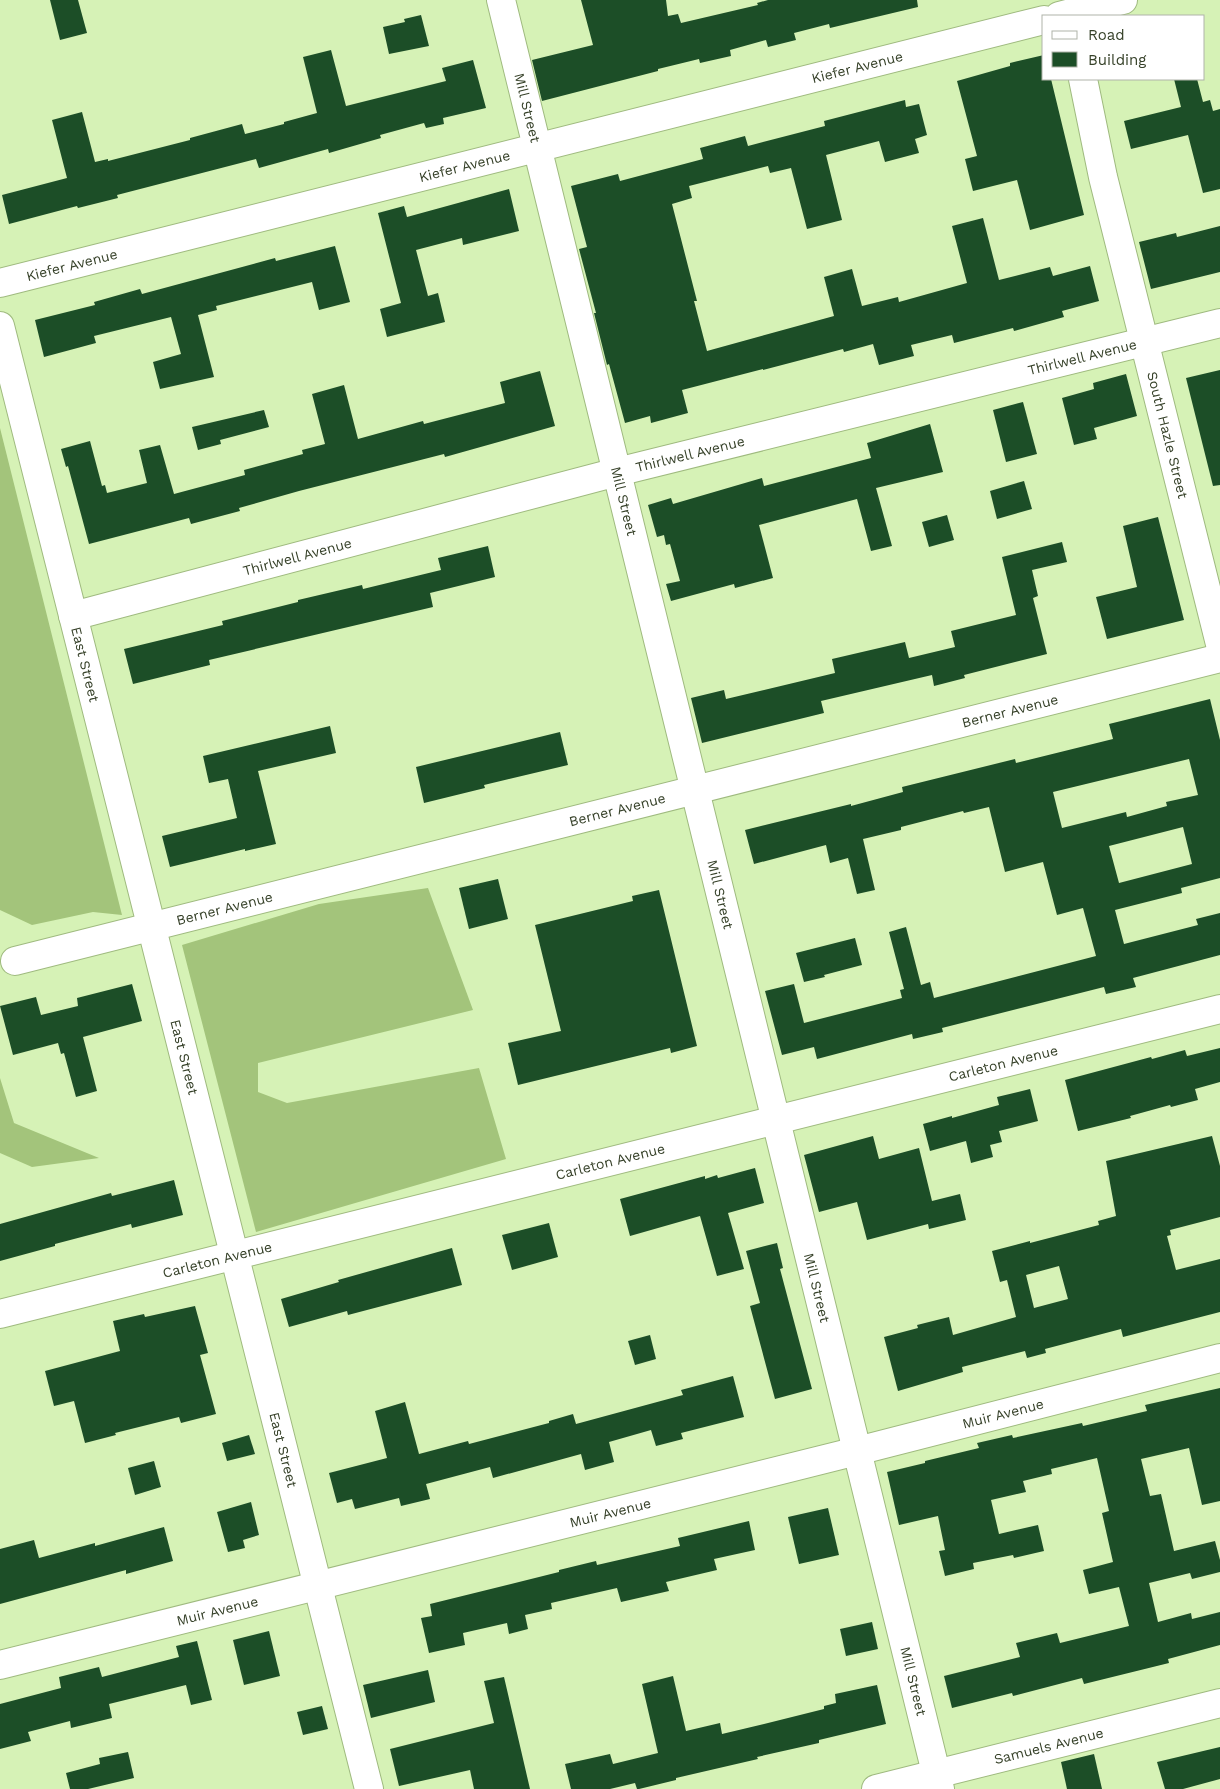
<svg xmlns="http://www.w3.org/2000/svg" width="1220" height="1789" font-family="'Work Sans',sans-serif">
	<style>
		.forest { fill: #a3c47b }
		.building { fill: #1c4e27; fill-rule: evenodd }
		.lines { fill: none; stroke-linecap: round; stroke-linejoin: round }
		.street-casing { stroke: #9fba7f; stroke-width: 30 }
		.street { stroke: #fff; stroke-width: 28 }
		.labels { text-anchor: middle; stroke-width: 5; stroke-linejoin: round; paint-order: stroke }
		.street-label { font-size: 14px; fill: #364129; stroke: #fff }
	</style>
	<rect width="100%" height="100%" fill="#d6f2b6"/>
	<g class="forest">
		<polygon points="0,428 122,915 93,912 32,925 0,910"/>
		<polygon points="428,888 473,1010 258,1063 258,1092 287,1103 479,1068 506,1159 256,1232 182,945 319,904"/>
		<polygon points="0,1078 14,1123 99,1158 32,1167 0,1153"/>
	</g>
	<g class="building">
		<polygon points="50,0 78,0 87,33 60,40"/>
		<polygon points="581,0 666,0 668,16 678,14 681,23 758,5 757,3 768,0 917,0 918,7 830,28 829,24 794,33 796,40 768,47 766,40 730,50 731,56 700,63 699,59 658,69 658,71 542,101 532,60 593,45"/>
		<polygon points="421,15 429,46 389,54 383,27 405,22 404,19"/>
		<polygon points="331,50 346,106 446,81 442,68 473,60 486,108 443,118 444,124 426,128 424,123 380,135 381,138 329,153 328,149 259,168 256,159 117,195 118,198 78,208 77,206 9,224 2,195 67,178 52,120 82,112 95,162 108,159 108,161 190,140 190,138 242,124 245,134 284,124 284,122 317,113 303,57"/>
		<polygon points="1044,55 1044,79 1051,79 1084,215 1030,230 1017,180 973,191 965,159 977,156 957,81 1010,66 1010,63"/>
		<polygon points="1174,79 1197,79 1203,102 1210,100 1213,111 1220,109 1220,189 1203,193 1188,135 1131,149 1124,121 1181,107"/>
		<polygon points="905,100 906,107 919,104 927,135 915,139 919,153 885,162 879,141 826,155 842,220 807,229 791,168 770,173 768,166 689,186 692,198 672,204 697,301 694,301 707,351 834,316 824,277 852,269 862,306 898,297 899,302 967,283 952,226 983,218 999,280 1050,267 1053,276 1090,266 1099,301 1062,311 1064,317 1014,331 1013,328 954,343 952,335 911,345 914,356 879,365 873,344 844,352 843,349 763,370 763,369 682,390 688,413 651,423 650,416 625,423 609,364 607,365 594,313 596,313 579,249 587,247 571,186 618,174 620,181 703,159 700,148 745,136 748,146 825,126 824,121"/>
		<polygon points="509,189 519,231 463,245 462,238 416,250 428,296 438,293 445,322 387,337 380,309 401,303 378,213 404,206 407,217"/>
		<polygon points="1220,226 1220,272 1151,289 1139,242 1176,233 1177,237"/>
		<polygon points="335,246 350,302 319,310 312,282 216,306 217,310 198,315 214,377 160,389 153,362 181,354 171,317 94,336 96,343 44,357 35,320 95,305 94,302 140,289 142,294 275,258 276,261"/>
		<polygon points="1220,370 1220,485 1213,486 1186,378"/>
		<polygon points="540,371 555,426 445,457 444,454 299,491 239,508 240,511 191,524 189,518 89,544 68,466 66,467 61,449 90,441 102,486 105,485 107,493 147,483 139,450 160,445 174,494 245,475 244,470 303,454 302,450 325,444 312,394 344,385 358,439 423,421 424,424 505,403 500,382"/>
		<polygon points="1126,374 1137,416 1094,428 1097,439 1074,445 1062,398 1094,389 1093,383"/>
		<polygon points="1023,402 1037,454 1006,462 993,410"/>
		<polygon points="264,410 269,427 220,440 221,444 198,450 192,427"/>
		<polygon points="930,424 943,472 876,488 892,546 871,551 857,499 759,525 773,578 735,588 734,584 671,601 666,584 680,581 670,544 666,545 664,535 657,537 648,505 671,498 673,504 762,478 764,486 871,458 867,443"/>
		<polygon points="1024,481 1032,509 997,519 990,491"/>
		<polygon points="947,515 954,540 929,547 922,522"/>
		<polygon points="1158,517 1184,620 1107,639 1096,597 1137,587 1123,526"/>
		<polygon points="1062,542 1067,562 1032,570 1038,596 1033,598 1047,654 964,675 965,678 934,686 932,675 821,701 824,713 702,743 691,698 724,690 726,699 835,673 832,659 905,642 909,658 955,647 951,631 1016,615 1002,557"/>
		<polygon points="488,546 495,577 430,593 433,607 209,660 210,665 133,684 124,649 223,625 222,621 298,602 298,600 362,585 363,589 441,570 438,558"/>
		<path d="M1210,699L1220,740V878L1181,888L1182,893L1115,910L1124,944L1198,925L1196,919L1220,913V955L1133,978L1136,987L1106,994L1104,987L942,1028L943,1032L913,1039L912,1034L817,1059L814,1047L782,1055L765,991L794,984L804,1023L902,998L900,990L904,989L889,932L906,927L921,985L930,982L934,998L1096,956L1083,908L1057,915L1043,862L1005,872L989,807L964,813L963,811L901,827V830L863,839L875,890L857,894L848,858L830,863L826,845L754,864L745,830L851,804V806L903,792L902,787L1015,759L1016,763L1113,739L1109,724ZM1189,759L1198,795L1166,802L1167,806L1127,817L1126,812L1062,828L1053,792ZM1183,827L1192,864L1119,883L1109,846Z"/>
		<polygon points="330,726 336,753 258,771 276,844 245,851 245,849 170,867 162,836 237,818 228,779 209,783 203,756"/>
		<polygon points="560,732 568,765 484,785 485,788 424,803 416,767"/>
		<polygon points="498,879 508,919 469,929 459,888"/>
		<polygon points="659,890 697,1046 671,1053 670,1048 518,1085 508,1043 561,1031 535,925 633,901 632,896"/>
		<polygon points="855,938 862,965 824,975 825,977 804,982 796,953"/>
		<polygon points="132,984 142,1021 83,1037 97,1091 76,1097 64,1053 61,1054 58,1043 13,1055 0,1006 36,997 41,1015 78,1006 77,998"/>
		<polygon points="1220,1048 1220,1082 1195,1089 1198,1100 1171,1107 1170,1105 1130,1116 1131,1118 1078,1131 1065,1080 1151,1057 1152,1059 1185,1050 1187,1056"/>
		<polygon points="1030,1089 1038,1121 999,1131 1002,1142 990,1145 993,1157 971,1163 966,1141 930,1151 923,1124 952,1116 952,1118 999,1105 997,1097"/>
		<polygon points="873,1136 879,1159 919,1148 932,1201 960,1194 966,1220 929,1229 928,1224 867,1240 857,1202 819,1212 804,1155"/>
		<path d="M1212,1136L1220,1166V1217L1170,1230L1171,1235L1167,1236L1176,1270L1220,1259V1312L1123,1337L1121,1329L1045,1349L1046,1353L1027,1358L1025,1351L962,1367L963,1372L898,1391L884,1337L918,1328L917,1325L949,1317L953,1335L1016,1317L1007,1280L1000,1282L992,1251L1030,1241V1243L1099,1225L1098,1221L1116,1216L1106,1161ZM1059,1266L1068,1299L1034,1308L1026,1275Z"/>
		<polygon points="755,1168 764,1203 728,1213 744,1269 717,1276 700,1216 630,1236 620,1199 705,1176 705,1179 717,1175 718,1178"/>
		<polygon points="174,1180 183,1215 132,1228 131,1224 55,1244 55,1246 0,1261 0,1224 111,1193 112,1196"/>
		<polygon points="549,1223 558,1257 512,1270 502,1235"/>
		<polygon points="777,1243 783,1268 780,1269 812,1389 775,1399 750,1306 760,1303 746,1251"/>
		<polygon points="452,1248 462,1285 348,1315 347,1311 289,1327 281,1299 339,1282 338,1280"/>
		<polygon points="195,1306 208,1353 200,1355 216,1414 181,1423 179,1417 115,1433 116,1435 85,1443 74,1401 54,1406 45,1371 120,1351 113,1321 144,1314 145,1317"/>
		<polygon points="650,1335 656,1359 635,1365 628,1341"/>
		<polygon points="733,1376 744,1417 681,1433 683,1439 656,1446 651,1430 609,1442 614,1462 585,1470 581,1454 493,1478 490,1467 426,1484 430,1499 401,1506 399,1498 355,1509 352,1499 337,1503 329,1473 387,1458 375,1411 405,1402 419,1454 468,1441 469,1444 549,1423 549,1421 573,1414 576,1424 683,1395 681,1390"/>
		<polygon points="1220,1388 1220,1501 1202,1505 1189,1448 1141,1459 1150,1496 1161,1494 1174,1551 1215,1541 1220,1560 1220,1572 1192,1579 1190,1573 1149,1583 1158,1622 1191,1613 1192,1619 1220,1612 1220,1645 1168,1659 1169,1663 1084,1684 1082,1678 1013,1696 1012,1693 952,1708 944,1676 1020,1657 1016,1643 1057,1633 1060,1643 1129,1626 1119,1587 1089,1594 1083,1570 1113,1562 1102,1513 1109,1511 1097,1458 1051,1469 1052,1474 1023,1481 1026,1492 991,1500 999,1534 1038,1525 1044,1551 1014,1558 1013,1555 973,1563 974,1569 945,1576 939,1551 945,1550 938,1516 899,1525 887,1472 925,1463 925,1461 979,1448 977,1443 1012,1435 1013,1438 1082,1423 1083,1426 1147,1411 1145,1405"/>
		<polygon points="249,1435 255,1454 227,1461 222,1443"/>
		<polygon points="154,1461 161,1487 135,1495 128,1468"/>
		<polygon points="251,1502 259,1535 243,1540 245,1548 228,1552 217,1512"/>
		<polygon points="828,1508 839,1555 799,1564 788,1517"/>
		<polygon points="749,1521 755,1550 714,1559 717,1570 666,1582 669,1591 621,1602 617,1588 551,1603 552,1609 525,1615 528,1629 509,1634 507,1623 463,1633 465,1645 429,1653 421,1618 432,1616 430,1604 559,1572 559,1570 596,1561 597,1565 680,1546 678,1538"/>
		<polygon points="164,1527 173,1561 126,1574 126,1570 0,1604 0,1549 34,1540 39,1558 95,1543 95,1546"/>
		<polygon points="872,1622 878,1649 846,1656 840,1629"/>
		<polygon points="269,1631 280,1676 244,1685 233,1640"/>
		<polygon points="197,1641 212,1700 191,1705 186,1685 109,1704 112,1718 71,1728 70,1721 28,1732 31,1741 0,1749 0,1704 61,1688 59,1677 99,1667 102,1677 179,1657 176,1646"/>
		<polygon points="428,1670 435,1702 371,1718 363,1685"/>
		<polygon points="673,1676 686,1731 720,1723 722,1734 764,1724 824,1709 824,1706 836,1703 835,1694 877,1685 886,1724 819,1740 819,1743 757,1757 758,1759 676,1778 676,1780 639,1789 637,1789 635,1783 610,1789 571,1789 565,1764 610,1754 613,1764 658,1753 642,1684"/>
		<polygon points="504,1677 530,1789 474,1789 470,1770 399,1786 390,1749 494,1723 484,1681"/>
		<polygon points="322,1706 328,1729 303,1735 297,1712"/>
		<polygon points="1220,1747 1220,1779 1183,1789 1165,1789 1157,1762"/>
		<polygon points="128,1752 134,1778 88,1789 70,1789 66,1773 100,1764 99,1758"/>
		<polygon points="1094,1754 1102,1789 1067,1789 1061,1762"/>
	</g>
	<g class="lines">
		<defs>
			<g id="street">
				<path id="s1" d="M501,0L940,1789"/>
				<polyline points="1059,16 1123,0"/>
				<path id="s2" d="M1083,79L1103,177L1220,644"/>
				<path id="s3" d="M0,283L1044,20"/>
				<path id="s4" d="M0,326L369,1789"/>
				<path id="s5" d="M73,616L617,472L1220,323"/>
				<path id="s6" d="M15,961L1220,658"/>
				<path id="s7" d="M0,1314L1220,1009"/>
				<path id="s8" d="M0,1665L857,1451L1220,1358"/>
				<path id="s9" d="M876,1789L1220,1703"/>
			</g>
		</defs>
		<use href="#street" class="street-casing"/>
		<use href="#street" class="street"/>
	</g>
	<g class="labels">
		<g class="street-label">
			<text dy="5" stroke="none"><textPath href="#s3" startOffset="884">Kiefer Avenue</textPath></text>
			<text dy="5" stroke="none"><textPath href="#s1" startOffset="111">Mill Street</textPath></text>
			<text dy="5" stroke="none"><textPath href="#s3" startOffset="479">Kiefer Avenue</textPath></text>
			<text dy="5" stroke="none"><textPath href="#s3" startOffset="74">Kiefer Avenue</textPath></text>
			<text dy="5" stroke="none"><textPath href="#s5" startOffset="1042">Thirlwell Avenue</textPath></text>
			<text dy="5" stroke="none"><textPath href="#s2" startOffset="366">South Hazle Street</textPath></text>
			<text dy="5" stroke="none"><textPath href="#s5" startOffset="638">Thirlwell Avenue</textPath></text>
			<text dy="5" stroke="none"><textPath href="#s1" startOffset="516">Mill Street</textPath></text>
			<text dy="5" stroke="none"><textPath href="#s5" startOffset="232">Thirlwell Avenue</textPath></text>
			<text dy="5" stroke="none"><textPath href="#s4" startOffset="349">East Street</textPath></text>
			<text dy="5" stroke="none"><textPath href="#s6" startOffset="1026">Berner Avenue</textPath></text>
			<text dy="5" stroke="none"><textPath href="#s6" startOffset="621">Berner Avenue</textPath></text>
			<text dy="5" stroke="none"><textPath href="#s1" startOffset="921">Mill Street</textPath></text>
			<text dy="5" stroke="none"><textPath href="#s6" startOffset="216">Berner Avenue</textPath></text>
			<text dy="5" stroke="none"><textPath href="#s4" startOffset="754">East Street</textPath></text>
			<text dy="5" stroke="none"><textPath href="#s7" startOffset="1034">Carleton Avenue</textPath></text>
			<text dy="5" stroke="none"><textPath href="#s7" startOffset="629">Carleton Avenue</textPath></text>
			<text dy="5" stroke="none"><textPath href="#s7" startOffset="224">Carleton Avenue</textPath></text>
			<text dy="5" stroke="none"><textPath href="#s1" startOffset="1326">Mill Street</textPath></text>
			<text dy="5" stroke="none"><textPath href="#s8" startOffset="1034">Muir Avenue</textPath></text>
			<text dy="5" stroke="none"><textPath href="#s4" startOffset="1159">East Street</textPath></text>
			<text dy="5" stroke="none"><textPath href="#s8" startOffset="629">Muir Avenue</textPath></text>
			<text dy="5" stroke="none"><textPath href="#s8" startOffset="224">Muir Avenue</textPath></text>
			<text dy="5" stroke="none"><textPath href="#s1" startOffset="1731">Mill Street</textPath></text>
			<text dy="5" stroke="none"><textPath href="#s9" startOffset="178">Samuels Avenue</textPath></text>
		</g>
	</g>
	<rect x="1042" y="15" width="162" height="65" fill="#ffffff" stroke="#afb3a9"/>
	<rect x="1052" y="31" width="25" height="8" fill="#ffffff" stroke="#afb3a9"/>
	<text x="1088" y="40" font-size="15" fill="#364129">Road</text>
	<rect x="1052" y="52" width="25" height="15" fill="#1c4e27" stroke="#afb3a9"/>
	<text x="1088" y="65" font-size="15" fill="#364129">Building</text>
</svg>
